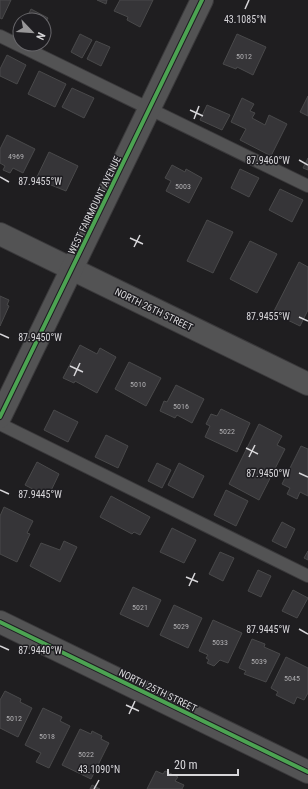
<svg xmlns="http://www.w3.org/2000/svg" width="308" height="789" font-family="'Roboto Condensed',sans-serif">
	<style>
		.building { fill: #363538; stroke: #49494a }
		.lines { fill: none; stroke-linecap: round; stroke-linejoin: round }
		.lane-casing { stroke: #3a393b; stroke-width: 14 }
		.street-casing { stroke: #3a393b; stroke-width: 24 }
		.lane { stroke: #535354; stroke-width: 12 }
		.street { stroke: #535354; stroke-width: 22 }
		.cycleway-casing { stroke: #1e1d21; stroke-width: 6 }
		.cycleway { stroke: #4ca352; stroke-width: 4 }
		.ticks { fill: none; stroke: #d7d6d9; stroke-width: 1.5 }
		.labels { text-anchor: middle; stroke-width: 3; stroke-linejoin: round; paint-order: stroke }
		.number-label { font-size: 8px; fill: #afaeb1 }
		.street-label { font-size: 10px; fill: #d7d6d9; stroke: #1e1d21 }
		.ticks-label { font-size: 10px; text-anchor: middle; fill: #d7d6d9; stroke: #1e1d21; stroke-width: 3; stroke-linejoin: round; paint-order: stroke }
	</style>
	<rect width="100%" height="100%" fill="#1f1e20"/>
	<g class="building">
		<polygon points="0,0 11,0 2,19 0,18"/>
		<polygon points="97,0 107,0 106,4"/>
		<polygon points="120,0 153,0 140,27 127,20 128,17 114,11"/>
		<polygon points="31,9 48,18 44,25 44,20 26,20"/>
		<polygon points="80,34 92,40 82,58 71,52"/>
		<polygon points="237,34 266,47 253,75 237,67 236,69 223,64"/>
		<polygon points="96,41 110,47 101,66 87,59"/>
		<polygon points="7,55 26,65 17,84 0,76 0,69"/>
		<polygon points="39,71 66,84 55,107 28,94"/>
		<polygon points="72,88 94,98 84,118 62,107"/>
		<polygon points="308,96 308,116 300,112"/>
		<polygon points="242,98 254,104 250,111 255,113 252,118 265,125 269,115 287,124 271,156 240,140 246,129 231,122"/>
		<polygon points="207,105 230,115 222,130 200,120"/>
		<polygon points="7,135 35,149 23,173 13,168 10,173 3,170 5,166 0,163 0,149"/>
		<polygon points="49,152 78,166 66,191 36,179"/>
		<polygon points="308,158 308,170 303,168"/>
		<polygon points="172,165 185,172 186,169 202,178 189,203 166,191 171,181 165,178"/>
		<polygon points="240,169 259,178 249,197 231,188"/>
		<polygon points="280,189 303,200 292,222 269,210"/>
		<polygon points="207,220 233,232 213,273 187,261"/>
		<polygon points="250,241 277,254 257,293 230,279"/>
		<polygon points="299,262 308,267 308,310 300,326 273,313"/>
		<polygon points="0,296 9,300 7,305 9,306 0,326"/>
		<polygon points="80,345 97,354 100,348 116,357 97,393 75,381 74,383 63,378"/>
		<polygon points="129,362 161,378 146,406 115,389"/>
		<polygon points="176,385 204,399 192,423 177,415 175,418 160,411 164,401 167,402"/>
		<polygon points="221,409 250,423 237,452 205,437 210,426 206,424 211,414 217,416"/>
		<polygon points="54,410 78,422 68,442 44,430"/>
		<polygon points="259,424 282,436 277,445 285,449 259,500 229,484"/>
		<polygon points="106,435 128,446 118,468 95,457"/>
		<polygon points="301,446 308,449 308,496 300,492 297,499 287,494 290,488 282,484"/>
		<polygon points="37,462 59,474 48,497 25,485"/>
		<polygon points="157,463 171,470 162,488 148,481"/>
		<polygon points="179,463 204,476 193,498 168,485"/>
		<polygon points="226,490 248,501 236,526 214,515"/>
		<polygon points="111,496 150,517 140,535 134,532 132,534 100,517"/>
		<polygon points="4,507 33,521 27,533 30,534 17,562 0,554 0,516"/>
		<polygon points="282,522 295,529 286,548 272,541"/>
		<polygon points="172,528 196,540 184,563 160,552"/>
		<polygon points="64,541 77,547 60,582 30,566 41,543 60,550"/>
		<polygon points="308,551 308,560 304,558"/>
		<polygon points="220,552 234,558 223,581 209,574"/>
		<polygon points="258,570 271,576 261,597 248,591"/>
		<polygon points="133,587 161,600 148,627 120,614"/>
		<polygon points="293,590 308,598 297,618 282,611"/>
		<polygon points="174,605 202,618 188,648 160,635"/>
		<polygon points="213,620 242,633 228,663 220,660 214,666 207,663 209,660 206,658 208,655 199,651"/>
		<polygon points="252,639 265,644 264,647 280,654 266,682 244,674 246,671 239,668"/>
		<polygon points="286,657 308,668 308,693 304,700 297,697 294,704 276,695 278,692 271,688"/>
		<polygon points="5,691 21,699 20,702 32,708 18,737 0,728 0,700"/>
		<polygon points="43,708 62,717 60,721 70,726 49,768 36,762 41,753 25,745"/>
		<polygon points="80,729 91,734 92,731 102,736 101,739 109,743 91,779 62,765"/>
		<polygon points="156,771 163,774 165,771 178,777 175,781 184,785 182,789 147,789"/>
		<polygon points="92,785 100,789 90,789"/>
	</g>
	<g class="lines">
		<defs>
			<g id="lane">
				<polyline points="0,36 308,186"/>
				<polyline points="0,424 308,576"/>
			</g>
			<g id="street">
				<polyline points="0,234 308,384"/>
				<polyline points="0,417 202,0"/>
				<polyline points="0,622 308,772"/>
			</g>
		</defs>
		<use href="#lane" class="lane-casing"/>
		<use href="#street" class="street-casing"/>
		<use href="#lane" class="lane"/>
		<use href="#street" class="street"/>
		<defs>
			<g id="cycleway">
				<polyline points="0,417 202,0"/>
				<polyline points="0,622 308,772"/>
			</g>
		</defs>
		<use href="#cycleway" class="cycleway-casing"/>
		<use href="#cycleway" class="cycleway"/>
	</g>
	<path class="ticks" d="M245,9L249,0M190,110L203,116M194,119L199,106M299,160L308,165M0,177L9,182M130,238L143,244M134,247L140,235M299,317L308,321M0,334L9,338M70,366L83,372M74,376L80,363M246,448L258,454M249,457L255,445M299,473L308,477M0,490L9,494M186,577L198,582M189,586L195,573M299,629L308,634M0,646L9,650M126,705L139,711M129,714L135,701M94,789L99,780"/>
	<g class="labels">
		<g class="number-label">
			<text x="244" y="59">5012</text>
			<text x="16" y="159">4969</text>
			<text x="183" y="189">5003</text>
			<text x="138" y="387">5010</text>
			<text x="181" y="409">5016</text>
			<text x="227" y="434">5022</text>
			<text x="140" y="610">5021</text>
			<text x="181" y="629">5029</text>
			<text x="220" y="645">5033</text>
			<text x="259" y="664">5039</text>
			<text x="292" y="681">5045</text>
			<text x="14" y="721">5012</text>
			<text x="47" y="739">5018</text>
			<text x="86" y="757">5022</text>
		</g>
		<g class="street-label">
			<text transform="translate(94 205) rotate(-64)" y="4">WEST FAIRMOUNT AVENUE</text>
			<text transform="translate(154 309) rotate(26)" y="4">NORTH 26TH STREET</text>
			<text transform="translate(158 690) rotate(26)" y="4">NORTH 25TH STREET</text>
		</g>
	</g>
	<g class="ticks-label">
		<text x="245" y="23">43.1085°N</text>
		<text x="268" y="164">87.9460°W</text>
		<text x="40" y="185">87.9455°W</text>
		<text x="268" y="320">87.9455°W</text>
		<text x="40" y="341">87.9450°W</text>
		<text x="268" y="477">87.9450°W</text>
		<text x="40" y="498">87.9445°W</text>
		<text x="268" y="633">87.9445°W</text>
		<text x="40" y="654">87.9440°W</text>
		<text x="99" y="773">43.1090°N</text>
	</g>
	<g transform="translate(32 32) rotate(115)"><circle r="19" fill="#1e1d21" stroke="#68676b"/>
	<path d="M0-3L7 15L0 10L-7 15Z" fill="#979698"/>
	<text y="-6" font-size="11" font-weight="bold" text-anchor="middle" fill="#d7d6d9">N</text>
	</g>
	<path d="M168 769v6h70v-6" fill="none" stroke="#d7d6d9" stroke-width="2"/>
	<text x="174" y="769" font-size="12" fill="#d7d6d9" stroke="#1e1d21" stroke-width="3" paint-order="stroke">20 m</text>
</svg>
